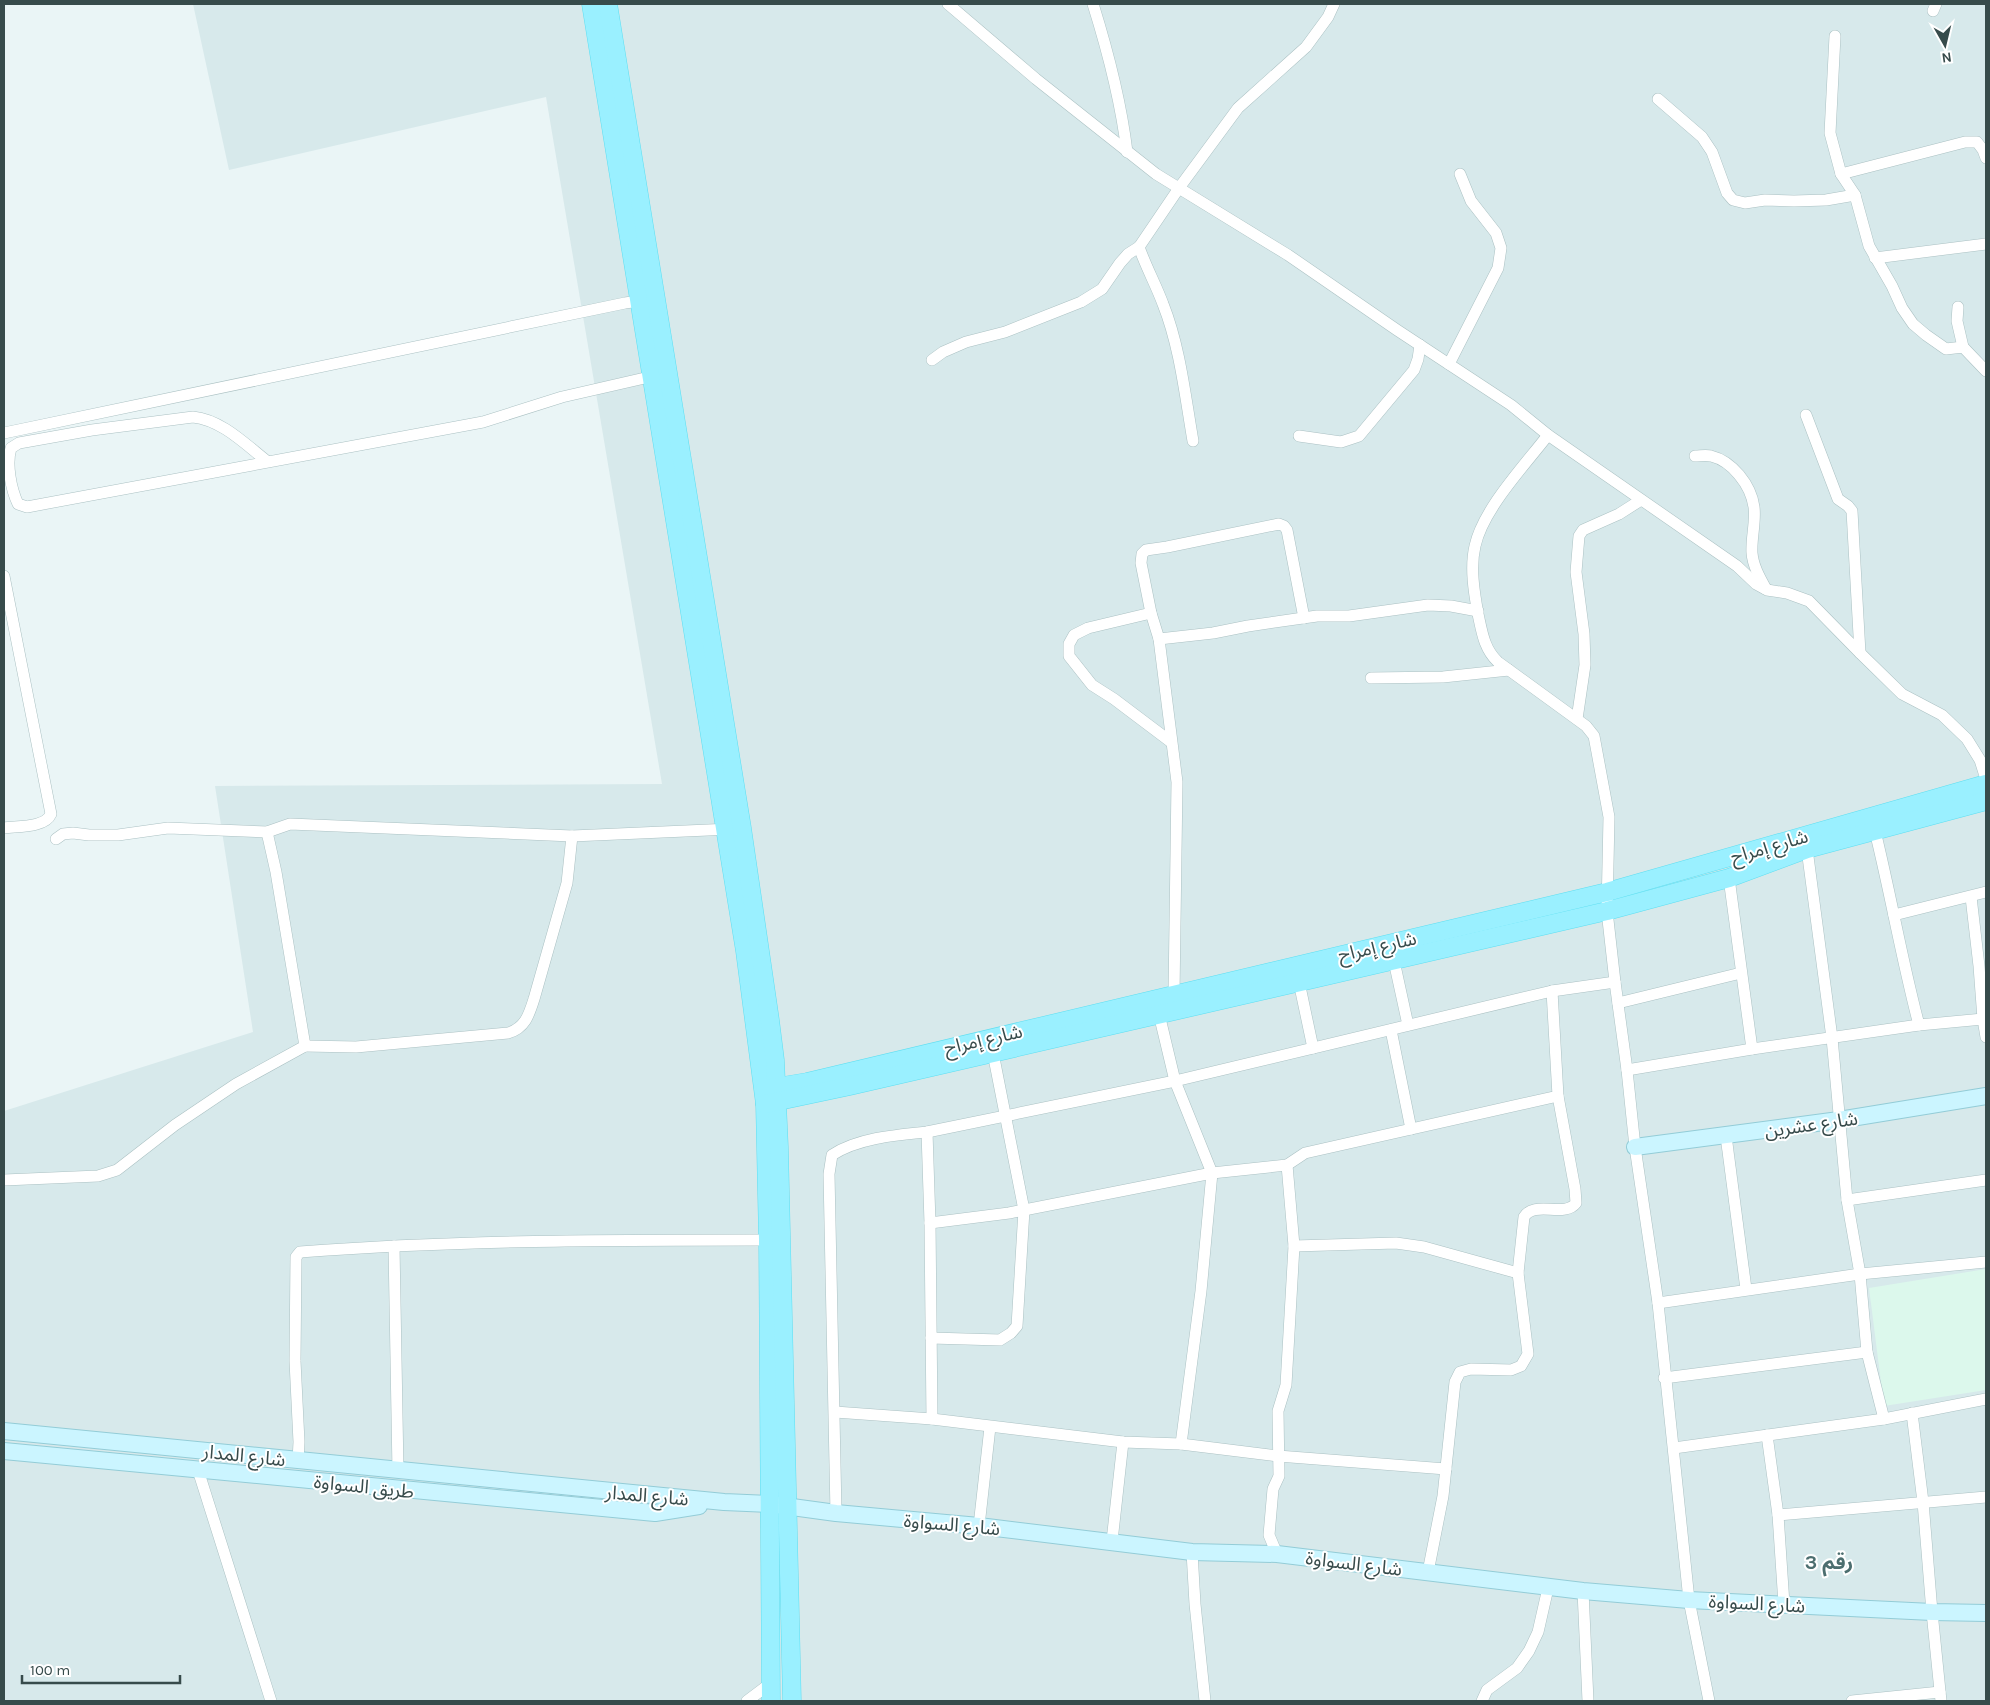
<svg xmlns="http://www.w3.org/2000/svg" width="1990" height="1705" font-family="Karla,'Noto Sans Arabic',sans-serif">
	<style>
		.residential { fill: #d7e9eb }
		.medical { fill: #dcf8ec }
		.lines { fill: none; stroke-linecap: round; stroke-linejoin: round }
		.street-casing { stroke: #abc1c3; stroke-width: 12 }
		.secondary-casing { stroke: #93ccd7; stroke-width: 18 }
		.primary-casing { stroke: #5ddef1; stroke-width: 19 }
		.street { stroke: #fff; stroke-width: 11 }
		.secondary { stroke: #cbf5ff; stroke-width: 16 }
		.primary { stroke: #9af0ff; stroke-width: 18 }
		.labels { text-anchor: middle; stroke-width: 4; stroke-linejoin: round; paint-order: stroke }
		.street-label { font-size: 19px; fill: #374b4b; stroke: #fff }
		.neighbourhood-label { font-size: 20px; font-weight: bold; fill: #4c6e6f; stroke: #fff }
	</style>
	<rect width="100%" height="100%" fill="#eaf5f6"/>
	<polygon class="residential" points="193,4 1986,4 1986,1701 4,1701 4,1111 253,1032 215,786 662,784 546,97 229,170"/>
	<polygon class="medical" points="1986,1269 1986,1390 1884,1406 1869,1288"/>
	<g class="lines">
		<defs>
			<g id="street">
				<polyline points="948,4 1036,79 1156,174 1288,255 1397,330 1511,405 1548,435 1737,566 1756,584 1767,590 1787,593 1809,601 1860,653 1902,694 1942,715 1967,739 1980,760 1986,779"/>
				<path d="M1093,4C1108,52 1121,102 1127,152"/>
				<polyline points="1933,11 1936,4"/>
				<polyline points="1835,36 1830,133 1841,174 1855,195 1869,246 1892,286 1902,308 1913,324 1926,335 1946,349 1963,347 1986,371"/>
				<polyline points="1658,99 1702,137 1712,152 1727,193 1733,200 1745,203 1765,200 1794,201 1826,200 1855,195"/>
				<polyline points="1841,174 1965,142 1977,142 1983,150 1986,158"/>
				<polyline points="1875,258 1986,244"/>
				<polyline points="1958,307 1957,321 1963,347"/>
				<polyline points="932,360 943,352 966,342 1005,332 1081,302 1102,289 1120,263 1128,254 1139,247"/>
				<polyline points="1449,364 1498,268 1501,248 1496,233 1471,201 1460,174"/>
				<polyline points="1806,415 1838,499 1848,506 1852,511 1860,653"/>
				<polyline points="4,433 625,303 646,300"/>
				<path d="M1548,435C1525,465 1483,509 1475,546C1470,567 1474,592 1478,614C1482,632 1484,649 1498,662L1586,726L1594,736L1609,817L1607,911L1615,982L1627,1070L1635,1147L1658,1303L1689,1600L1709,1701"/>
				<polyline points="1299,436 1341,442 1359,436 1414,370 1418,359 1420,345"/>
				<path d="M1193,441C1185,395 1180,347 1163,304C1156,285 1146,267 1139,247L1179,188L1238,108L1306,47L1328,17L1334,4"/>
				<path d="M1695,456C1700,456 1706,455 1711,456C1732,461 1751,485 1754,507C1756,522 1751,538 1752,553C1753,566 1760,578 1766,589"/>
				<path d="M268,462C245,444 222,420 193,417L92,430L19,443L11,448C6,464 11,489 18,504L27,507L483,422L562,397L658,375"/>
				<path d="M4,576L51,814C45,828 17,826 4,828"/>
				<polyline points="1151,613 1088,628 1074,635 1069,644 1069,656 1092,685 1114,699 1171,742"/>
				<polyline points="1159,639 1213,633 1248,626 1317,616 1349,616 1428,605 1451,606 1478,611"/>
				<polyline points="1371,678 1443,677 1509,670"/>
				<polyline points="1577,719 1585,665 1584,634 1576,572 1579,536 1583,530 1619,514 1641,500"/>
				<path d="M1875,831C1891,896 1902,961 1919,1025"/>
				<polyline points="56,839 63,834 73,833 89,835 118,835 168,828 267,832 290,824 572,836 731,829"/>
				<polyline points="1807,849 1832,1038 1847,1200 1860,1274 1867,1352 1884,1419"/>
				<polyline points="1729,878 1752,1049"/>
				<polyline points="1971,897 1979,966 1983,1019 1986,1037"/>
				<polyline points="1894,915 1986,892"/>
				<polyline points="1394,961 1408,1025"/>
				<polyline points="1299,982 1313,1048"/>
				<polyline points="1174,994 1177,782 1159,639 1151,613 1141,563 1142,554 1146,550 1167,547 1279,524 1284,526 1287,530 1304,618"/>
				<polyline points="1618,1003 1741,973"/>
				<polyline points="1159,1014 1175,1081 1212,1173 1201,1291 1181,1444"/>
				<polyline points="1391,1030 1411,1129"/>
				<path d="M305,1046L356,1047L508,1033C525,1028 529,1015 534,999L567,883L572,836"/>
				<polyline points="1627,1070 1752,1049 1919,1025 1983,1019"/>
				<polyline points="927,1132 930,1223 932,1419"/>
				<polyline points="1726,1136 1746,1289"/>
				<polyline points="4,1180 98,1176 117,1170 175,1125 236,1084 305,1046 276,872 267,832"/>
				<polyline points="1847,1200 1986,1180"/>
				<polyline points="930,1223 1009,1213 1212,1173 1287,1165 1305,1153 1558,1096 1552,991"/>
				<polyline points="394,1246 398,1471"/>
				<polyline points="1294,1246 1396,1243 1424,1247 1518,1273"/>
				<polyline points="1658,1303 1860,1274 1986,1262"/>
				<polyline points="931,1338 1000,1340 1011,1333 1017,1326 1024,1210 993,1053"/>
				<polyline points="1664,1378 1867,1352"/>
				<polyline points="835,1412 932,1419 1123,1442 1181,1444 1278,1456 1446,1469"/>
				<polyline points="1912,1413 1923,1502 1932,1612 1941,1701"/>
				<polyline points="1767,1435 1778,1515 1784,1604"/>
				<polyline points="1674,1448 1884,1419 1986,1399"/>
				<path d="M298,1461L299,1442L295,1361L296,1257L300,1252C456,1240 612,1240 768,1240"/>
				<polyline points="198,1470 271,1701"/>
				<path d="M836,1513L829,1174L832,1155C858,1138 896,1135 927,1132L1175,1081L1552,991L1615,982"/>
				<polyline points="1778,1515 1986,1497"/>
				<polyline points="979,1526 990,1427"/>
				<polyline points="1112,1541 1123,1442"/>
				<polyline points="1192,1552 1195,1604 1205,1701"/>
				<polyline points="1277,1554 1269,1535 1273,1489 1279,1476 1278,1411 1286,1385 1294,1246 1287,1165"/>
				<path d="M1428,1572L1443,1496L1455,1382L1460,1372L1471,1369L1511,1370L1521,1366L1528,1354L1518,1273L1524,1217C1534,1200 1565,1218 1576,1203L1575,1189L1558,1096"/>
				<polyline points="1583,1591 1588,1701"/>
				<polyline points="747,1701 771,1683"/>
				<polyline points="1482,1701 1487,1690 1517,1668 1529,1651 1538,1632 1548,1588"/>
				<polyline points="1852,1701 1940,1692"/>
			</g>
			<g id="secondary">
				<polyline points="1635,1147 1839,1120 1986,1096"/>
				<polyline points="4,1431 724,1502 770,1504 836,1513 979,1526 1192,1552 1277,1554 1583,1591 1689,1600 1932,1612 1986,1613"/>
				<polyline points="4,1451 655,1513 699,1506"/>
			</g>
			<g id="primary">
				<polyline points="591,4 745,951 765,1104 768,1240 771,1701"/>
				<polyline points="608,4 742,828 770,1020 775,1060 779,1147 792,1701"/>
				<polyline points="765,1089 807,1082 1607,892 1986,784"/>
				<polyline points="765,1104 850,1086 1607,911 1729,878 1807,849 1986,801"/>
			</g>
		</defs>
		<use href="#street" class="street-casing"/>
		<use href="#secondary" class="secondary-casing"/>
		<use href="#primary" class="primary-casing"/>
		<use href="#street" class="street"/>
		<use href="#secondary" class="secondary"/>
		<use href="#primary" class="primary"/>
	</g>
	<g class="labels">
		<g class="street-label">
			<text transform="translate(1769 846) rotate(-16)" y="7">شارع إمراح</text>
			<text transform="translate(1377 946) rotate(-13)" y="7">شارع إمراح</text>
			<text transform="translate(983 1039) rotate(-13)" y="7">شارع إمراح</text>
			<text transform="translate(1811 1124) rotate(-8)" y="7">شارع عشرين</text>
			<text transform="translate(244 1455) rotate(6)" y="7">شارع المدار</text>
			<text transform="translate(364 1486) rotate(6)" y="7">طريق السواوة</text>
			<text transform="translate(647 1495) rotate(5)" y="7">شارع المدار</text>
			<text transform="translate(952 1524) rotate(5)" y="7">شارع السواوة</text>
			<text transform="translate(1354 1563) rotate(7)" y="7">شارع السواوة</text>
			<text transform="translate(1757 1603) rotate(3)" y="7">شارع السواوة</text>
		</g>
		<g class="neighbourhood-label">
			<text x="1829" y="1569">رقم 3</text>
		</g>
	</g>
	<rect width="1990" height="1705" fill="none" stroke="#374b4b" stroke-width="10"/>
	<g transform="translate(1945 45) rotate(172)" stroke="#ffffff" stroke-width="4" paint-order="stroke">
	<path d="M0-4L9 19L0 12L-9 19Z" fill="#374b4b"/>
	<text y="-8" font-size="14" font-weight="bold" text-anchor="middle" fill="#374b4b">N</text>
	</g>
	<path d="M22 1675v8h158v-8" fill="none" stroke="#374b4b" stroke-width="2.5"/>
	<text x="30" y="1675" font-size="15" fill="#374b4b" stroke="#ffffff" stroke-width="4" paint-order="stroke">100 m</text>
</svg>
